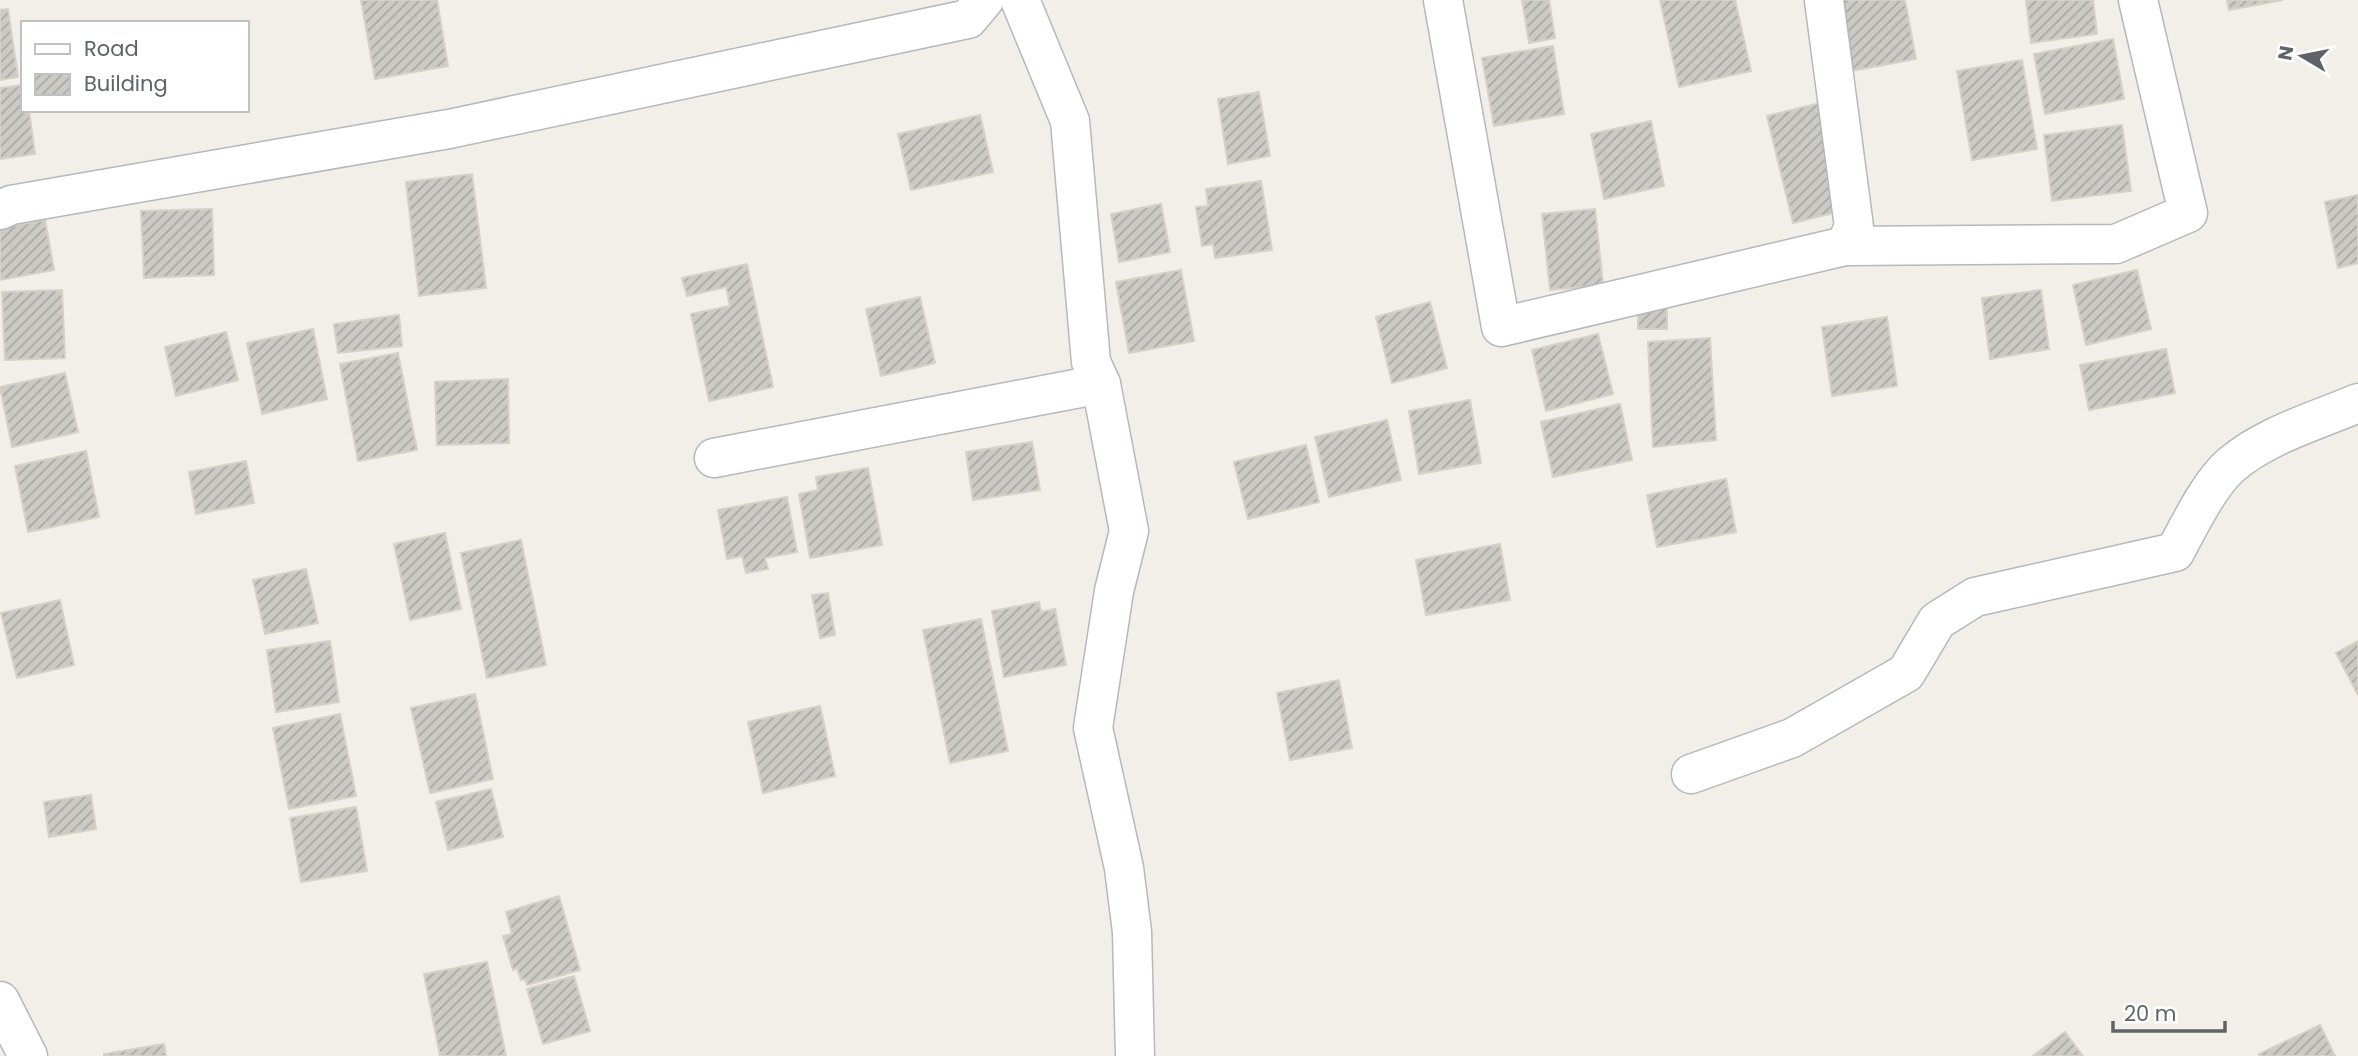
<svg xmlns="http://www.w3.org/2000/svg" width="2358" height="1056" font-family="Poppins,sans-serif">
	<style>
		.building { fill: url(#building-hatch); stroke: #d6d1c6; stroke-width: 2 }
		.lines { fill: none; stroke-linecap: round; stroke-linejoin: round }
		.minor-casing { stroke: #b5b8bc; stroke-width: 41 }
		.minor { stroke: #fff; stroke-width: 38 }
	</style>
	<defs>
		<pattern id="building-hatch" width="6" height="6" patternUnits="userSpaceOnUse" patternTransform="scale(1.75)"><rect width="6" height="6" fill="#cccac5"/><path d="M-1 1l2-2M0 6l6-6M5 7l2-2" fill="none" stroke="#a9a8a4"/></pattern>
	</defs>
	<rect width="100%" height="100%" fill="#f1efe8"/>
	<g class="building">
		<polygon points="361,0 437,0 448,66 375,79"/>
		<polygon points="1522,0 1549,0 1555,38 1529,43"/>
		<polygon points="1660,0 1735,0 1751,71 1679,87"/>
		<polygon points="1838,0 1905,0 1916,59 1851,71"/>
		<polygon points="2026,0 2093,0 2097,34 2031,43"/>
		<polygon points="2227,0 2283,0 2229,10"/>
		<polygon points="8,9 18,77 0,80 0,10"/>
		<polygon points="2113,39 2124,99 2045,114 2034,54"/>
		<polygon points="1553,46 1564,114 1494,126 1482,58"/>
		<polygon points="2022,60 2037,149 1972,160 1957,71"/>
		<polygon points="23,85 23,110 29,110 35,154 0,159 0,88"/>
		<polygon points="1259,92 1270,156 1228,164 1218,99"/>
		<polygon points="1824,102 1849,209 1793,223 1767,116"/>
		<polygon points="980,115 993,172 911,190 898,134"/>
		<polygon points="1651,121 1664,186 1604,199 1591,134"/>
		<polygon points="2122,125 2131,191 2052,201 2044,135"/>
		<polygon points="472,174 486,288 419,296 406,182"/>
		<polygon points="1261,181 1272,250 1215,258 1213,244 1202,246 1196,207 1208,206 1206,189"/>
		<polygon points="2358,195 2358,263 2338,268 2325,202"/>
		<polygon points="1161,204 1170,252 1119,262 1111,214"/>
		<polygon points="212,209 214,275 144,278 141,211"/>
		<polygon points="1595,209 1603,285 1550,290 1542,214"/>
		<polygon points="45,220 54,270 0,280 0,228"/>
		<polygon points="747,264 773,387 709,401 691,314 730,306 726,287 687,296 682,278"/>
		<polygon points="1181,270 1194,341 1129,353 1116,282"/>
		<polygon points="2137,270 2151,329 2086,345 2073,285"/>
		<polygon points="62,290 65,358 5,360 2,292"/>
		<polygon points="2041,290 2049,349 1990,359 1982,298"/>
		<polygon points="920,297 935,363 881,376 866,309"/>
		<polygon points="1430,302 1447,368 1392,383 1376,317"/>
		<polygon points="1667,307 1667,329 1638,329 1638,308"/>
		<polygon points="399,315 402,346 338,353 334,324"/>
		<polygon points="1887,317 1897,386 1832,396 1822,327"/>
		<polygon points="313,329 327,399 262,414 247,343"/>
		<polygon points="226,332 238,380 176,396 165,347"/>
		<polygon points="1598,334 1613,394 1546,411 1532,350"/>
		<polygon points="1710,338 1716,440 1653,447 1648,342"/>
		<polygon points="2166,349 2175,393 2089,410 2080,365"/>
		<polygon points="398,353 417,450 358,461 340,364"/>
		<polygon points="65,373 78,432 12,447 0,387"/>
		<polygon points="508,379 509,443 437,445 435,382"/>
		<polygon points="1470,400 1481,463 1419,474 1409,411"/>
		<polygon points="1620,404 1632,460 1553,477 1541,422"/>
		<polygon points="1387,420 1401,480 1329,497 1315,437"/>
		<polygon points="1032,442 1040,490 973,500 966,452"/>
		<polygon points="1306,445 1319,502 1248,519 1234,462"/>
		<polygon points="86,451 99,517 28,532 15,466"/>
		<polygon points="246,461 254,503 196,514 189,472"/>
		<polygon points="868,468 882,545 810,558 799,494 818,490 816,477"/>
		<polygon points="1726,479 1736,532 1657,547 1647,495"/>
		<polygon points="787,497 797,552 765,558 768,569 746,573 742,556 727,559 718,510"/>
		<polygon points="445,533 461,609 410,620 394,544"/>
		<polygon points="521,540 546,665 487,678 461,553"/>
		<polygon points="1500,544 1510,600 1426,615 1416,560"/>
		<polygon points="306,569 318,623 265,634 253,580"/>
		<polygon points="828,593 835,635 820,638 812,595"/>
		<polygon points="60,600 74,665 17,678 1,613"/>
		<polygon points="1039,602 1041,612 1055,609 1066,665 1004,677 992,611"/>
		<polygon points="981,619 1008,751 950,763 923,630"/>
		<polygon points="330,641 339,702 276,712 267,650"/>
		<polygon points="2358,641 2358,695 2336,653"/>
		<polygon points="1339,680 1352,748 1290,760 1277,693"/>
		<polygon points="475,694 493,779 430,793 411,708"/>
		<polygon points="820,706 835,776 763,793 748,722"/>
		<polygon points="340,714 356,796 289,809 273,728"/>
		<polygon points="491,789 503,837 448,850 436,802"/>
		<polygon points="91,795 96,829 49,837 44,802"/>
		<polygon points="356,807 367,871 301,882 290,818"/>
		<polygon points="559,896 580,970 527,985 525,979 521,980 517,968 513,970 503,936 512,934 506,912"/>
		<polygon points="487,962 506,1056 440,1056 424,974"/>
		<polygon points="574,976 590,1031 543,1044 527,989"/>
		<polygon points="2320,1025 2335,1056 2260,1056 2259,1054"/>
		<polygon points="2065,1032 2083,1056 2033,1056"/>
		<polygon points="164,1044 166,1056 104,1056 104,1054"/>
	</g>
	<g class="lines">
		<defs>
			<g id="minor">
				<polyline points="1020,0 1070,121 1091,362 1101,384 1129,531 1114,591 1093,728 1124,868 1132,932 1135,1056"/>
				<polyline points="1443,0 1501,327 1845,246 1854,227 1824,0"/>
				<polyline points="0,210 11,205 449,129 968,19 984,0"/>
				<polyline points="1845,246 2116,244 2188,213 2138,0"/>
				<polyline points="714,458 1101,384"/>
				<path d="M1691,774L1792,738L1906,673L1937,621L1975,597L2175,552C2189,526 2209,484 2231,465C2266,435 2316,421 2358,403"/>
				<polyline points="0,1001 28,1056"/>
			</g>
		</defs>
		<use href="#minor" class="minor-casing"/>
		<use href="#minor" class="minor"/>
	</g>
	<rect x="21" y="21" width="228" height="91" fill="#ffffff" stroke="#bfc1c3" stroke-width="2"/>
	<rect x="35" y="44" width="35" height="10" fill="#ffffff" stroke="#bfc1c3" stroke-width="2"/>
	<text x="84" y="56" font-size="21" fill="#5f6368">Road</text>
	<rect x="35" y="74" width="35" height="21" fill="url(#building-hatch)" stroke="#bfc1c3" stroke-width="2"/>
	<text x="84" y="91" font-size="21" fill="#5f6368">Building</text>
	<g transform="translate(2302 56) rotate(280)" stroke="#ffffff" stroke-width="5" paint-order="stroke">
	<path d="M0-5L12 26L0 18L-12 26Z" fill="#5f6368"/>
	<text y="-10" font-size="19" font-weight="bold" text-anchor="middle" fill="#5f6368">N</text>
	</g>
	<path d="M2113 1021v10h112v-10" fill="none" stroke="#5f6368" stroke-width="3.5"/>
	<text x="2124" y="1021" font-size="21" fill="#5f6368" stroke="#ffffff" stroke-width="5" paint-order="stroke">20 m</text>
</svg>
